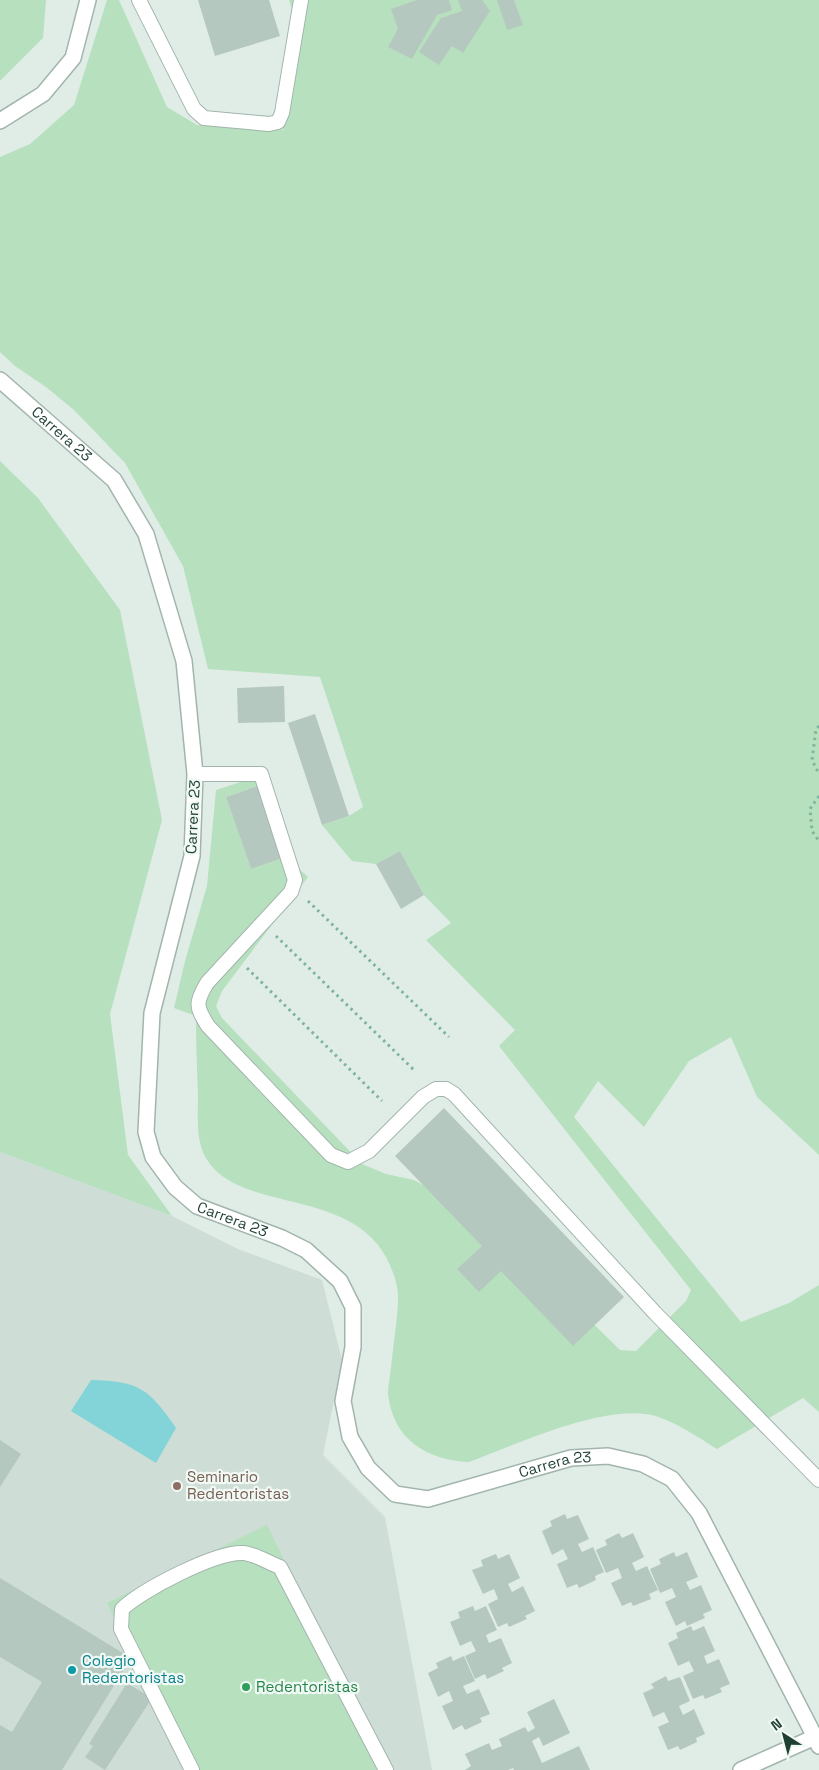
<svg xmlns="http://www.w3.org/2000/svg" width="819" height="1770" font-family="'Space Grotesk',sans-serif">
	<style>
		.built { fill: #ceddd5 }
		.green { fill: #b7e0be }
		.water { fill: #82d4d8 }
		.building { fill: #b5c8bf }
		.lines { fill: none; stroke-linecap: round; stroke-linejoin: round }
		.service-casing { stroke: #a2b5ad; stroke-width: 16 }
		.minor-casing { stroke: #a2b5ad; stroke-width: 18 }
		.tertiary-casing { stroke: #a2b5ad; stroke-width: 18 }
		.path { stroke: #7db49d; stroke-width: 3; stroke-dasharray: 2.5 4; stroke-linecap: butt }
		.service { stroke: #fff; stroke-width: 14 }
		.minor { stroke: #fff; stroke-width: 15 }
		.tertiary { stroke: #fff; stroke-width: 15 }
		.education-dot { fill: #8d6e63; stroke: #f1f9f4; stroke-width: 2 }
		.culture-dot { fill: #0f9aa8; stroke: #f1f9f4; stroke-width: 2 }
		.leisure-dot { fill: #2e9e5b; stroke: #f1f9f4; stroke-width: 2 }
		.labels { text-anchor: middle; stroke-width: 4.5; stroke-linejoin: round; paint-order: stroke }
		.street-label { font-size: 15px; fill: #1f3f33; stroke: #f1f9f4 }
		.education-label { font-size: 15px; fill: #785e54; stroke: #f1f9f4; text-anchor: start }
		.culture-label { font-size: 15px; fill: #0d838f; stroke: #f1f9f4; text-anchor: start }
		.leisure-label { font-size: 15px; fill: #27864d; stroke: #f1f9f4; text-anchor: start }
	</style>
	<rect width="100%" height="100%" fill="#e0ede6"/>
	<polygon class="built" points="0,1152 172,1216 238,1249 322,1280 342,1360 323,1455 385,1517 432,1770 0,1770"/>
	<g class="green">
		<polygon points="0,0 46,0 43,38 0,81"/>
		<path d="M107,0H119L167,107L197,125L283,130L300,33L289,0H819V1155L757,1097L731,1037L689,1061L644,1127L598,1081L574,1117L741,1322L789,1303L819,1285V1412L803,1398L717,1449C698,1437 667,1416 645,1414C595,1408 517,1444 469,1462C427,1460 393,1440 388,1394C388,1386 390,1376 391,1368C393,1344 398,1320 398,1296C398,1283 392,1269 386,1257C347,1185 230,1215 203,1152C196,1135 198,1114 198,1096C197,1069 196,1043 196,1016L174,1008L185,961L207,886L216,790L256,777L260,785L226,797L251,869L286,857L308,877L222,991L216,1006L222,1018L362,1164L386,1174L414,1180L454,1202L543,1274L620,1350L636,1351L686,1301L691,1290L499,1046L515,1030L426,940L451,923L424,895L400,851L376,864L352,861L322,825L349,816L363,807L320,677L208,669L183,566L125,463L74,410L46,387L15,366L0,352V157L30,144L74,105Z"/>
		<polygon points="0,461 38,498 120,610 162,820 110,1014 128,1155 172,1216 0,1152"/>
		<polygon points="267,1525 386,1770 188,1770 107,1603"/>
	</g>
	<path class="water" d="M91,1380C139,1381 149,1389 176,1428L156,1463L71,1411Z"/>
	<g class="building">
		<polygon points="198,0 269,0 280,36 215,56"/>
		<polygon points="417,0 449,0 452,10 437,15 412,59 388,47 398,29 391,9"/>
		<polygon points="458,0 482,0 490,11 463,53 452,46 439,65 419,52 441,18 462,11"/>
		<polygon points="497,0 514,0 523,25 507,30"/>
		<polygon points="284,686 285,722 238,723 237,688"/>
		<polygon points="315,714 349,816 322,825 288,723"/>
		<polygon points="260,785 286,857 251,869 226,797"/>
		<polygon points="400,851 424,895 401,909 376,864"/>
		<polygon points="444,1108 624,1297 573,1346 501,1271 479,1292 457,1269 482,1246 395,1156"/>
		<polygon points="0,1440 21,1454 0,1487"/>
		<polygon points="565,1514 567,1519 578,1515 589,1539 578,1544 582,1552 593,1547 604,1572 595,1576 596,1580 579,1588 577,1584 567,1588 557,1564 568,1559 563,1549 552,1555 542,1531 552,1526 550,1521"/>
		<polygon points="619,1533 622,1538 633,1533 644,1557 632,1563 636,1571 647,1566 658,1590 649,1594 651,1599 633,1606 631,1602 622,1606 611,1583 622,1578 618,1568 606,1573 596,1550 607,1545 605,1540"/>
		<polygon points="674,1552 676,1557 687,1552 698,1577 686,1582 690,1590 701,1585 712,1610 703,1614 705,1618 687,1626 685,1621 676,1626 665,1602 676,1597 672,1588 660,1593 650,1569 661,1564 659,1559"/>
		<polygon points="496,1554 498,1559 509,1554 520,1578 508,1584 512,1592 523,1586 535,1611 525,1616 527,1619 509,1627 507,1623 498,1627 488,1604 498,1599 494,1589 483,1594 472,1570 483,1566 481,1560"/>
		<polygon points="0,1578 131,1658 62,1770 0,1770 0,1725 12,1732 42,1682 0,1657"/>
		<polygon points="473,1606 475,1611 486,1606 497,1630 486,1635 489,1643 501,1638 512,1663 502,1668 504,1671 487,1679 485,1674 475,1679 465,1656 476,1651 471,1641 460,1646 450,1622 460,1618 458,1612"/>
		<polygon points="691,1626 693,1631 704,1626 715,1651 704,1656 707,1664 719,1659 730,1684 720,1688 722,1692 705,1699 703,1695 693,1699 683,1676 694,1671 689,1661 678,1666 668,1643 678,1638 676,1633"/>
		<polygon points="451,1656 453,1661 464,1656 475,1681 463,1686 467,1694 479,1689 490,1714 480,1718 482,1722 465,1730 462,1725 453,1730 442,1706 453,1701 449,1691 438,1697 428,1673 438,1668 436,1663"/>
		<polygon points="666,1676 668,1681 680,1677 690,1701 679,1706 683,1715 694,1709 705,1734 696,1738 697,1742 680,1750 678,1746 668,1750 658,1727 669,1722 664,1712 653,1717 643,1693 654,1688 651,1684"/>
		<polygon points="127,1683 152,1698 105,1770 85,1757 93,1746 89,1744"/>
		<polygon points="554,1699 570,1733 543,1746 539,1737 532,1741 542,1763 579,1746 590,1770 514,1770 513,1768 508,1770 465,1770 471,1766 465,1754 489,1743 492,1750 502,1746 499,1739 525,1727 528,1732 535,1728 527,1712"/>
	</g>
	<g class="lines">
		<defs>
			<g id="service">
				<polyline points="139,0 194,109 204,118 269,124 278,122 282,113 301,0"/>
				<path d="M195,774H261L295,880L291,892L207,983C195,1003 196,1007 208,1026L331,1155L348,1162L369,1151L423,1097L436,1089H446L454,1094L655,1313L819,1480"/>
				<path d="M192,1770L121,1629L122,1609C142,1590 216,1551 244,1553C255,1554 269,1563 280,1567L386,1770"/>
			</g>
			<g id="minor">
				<polyline points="0,121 43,94 73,58 88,0"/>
				<path id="s1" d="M0,380L114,480L146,534L184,661L195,774L192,856L152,1013L146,1132L153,1157L175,1187L197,1206L282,1238L306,1250L340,1281L353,1307V1347L343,1401L350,1437L368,1468L395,1494L428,1499L571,1458L608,1456L643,1464L672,1479L699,1513L815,1737"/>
			</g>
			<polyline id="tertiary" points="741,1770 815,1737 819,1746"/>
		</defs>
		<use href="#service" class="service-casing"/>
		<use href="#minor" class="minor-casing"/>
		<use href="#tertiary" class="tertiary-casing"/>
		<g class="path">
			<polyline points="819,726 816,729 812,760 819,774"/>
			<polyline points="819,796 810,809 812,831 819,841"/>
			<polyline points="308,901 449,1037"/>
			<polyline points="276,936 414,1070"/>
			<polyline points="247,968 382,1101"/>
		</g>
		<use href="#service" class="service"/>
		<use href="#minor" class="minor"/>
		<use href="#tertiary" class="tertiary"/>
	</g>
	<circle class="education-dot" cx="177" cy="1486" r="5"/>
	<circle class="culture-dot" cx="72" cy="1670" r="5"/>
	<circle class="leisure-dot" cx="246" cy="1687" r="5"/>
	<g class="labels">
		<g class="street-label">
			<text dy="5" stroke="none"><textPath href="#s1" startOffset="82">Carrera 23</textPath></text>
			<text transform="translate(193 817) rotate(-87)" y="5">Carrera 23</text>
			<text dy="5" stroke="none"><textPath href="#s1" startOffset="954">Carrera 23</textPath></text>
			<text dy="5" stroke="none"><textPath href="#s1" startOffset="1479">Carrera 23</textPath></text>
		</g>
		<g class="education-label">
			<text x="187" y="1482">Seminario<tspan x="187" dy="17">Redentoristas</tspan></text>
		</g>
		<g class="culture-label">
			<text x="82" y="1666">Colegio<tspan x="82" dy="17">Redentoristas</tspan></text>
		</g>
		<g class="leisure-label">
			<text x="256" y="1692">Redentoristas</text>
		</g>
	</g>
	<g transform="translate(784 1735) rotate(324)" stroke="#f1f9f4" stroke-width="4" paint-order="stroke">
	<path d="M0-4L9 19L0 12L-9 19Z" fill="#1f3f33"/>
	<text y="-8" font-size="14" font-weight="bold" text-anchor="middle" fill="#1f3f33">N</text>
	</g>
</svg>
